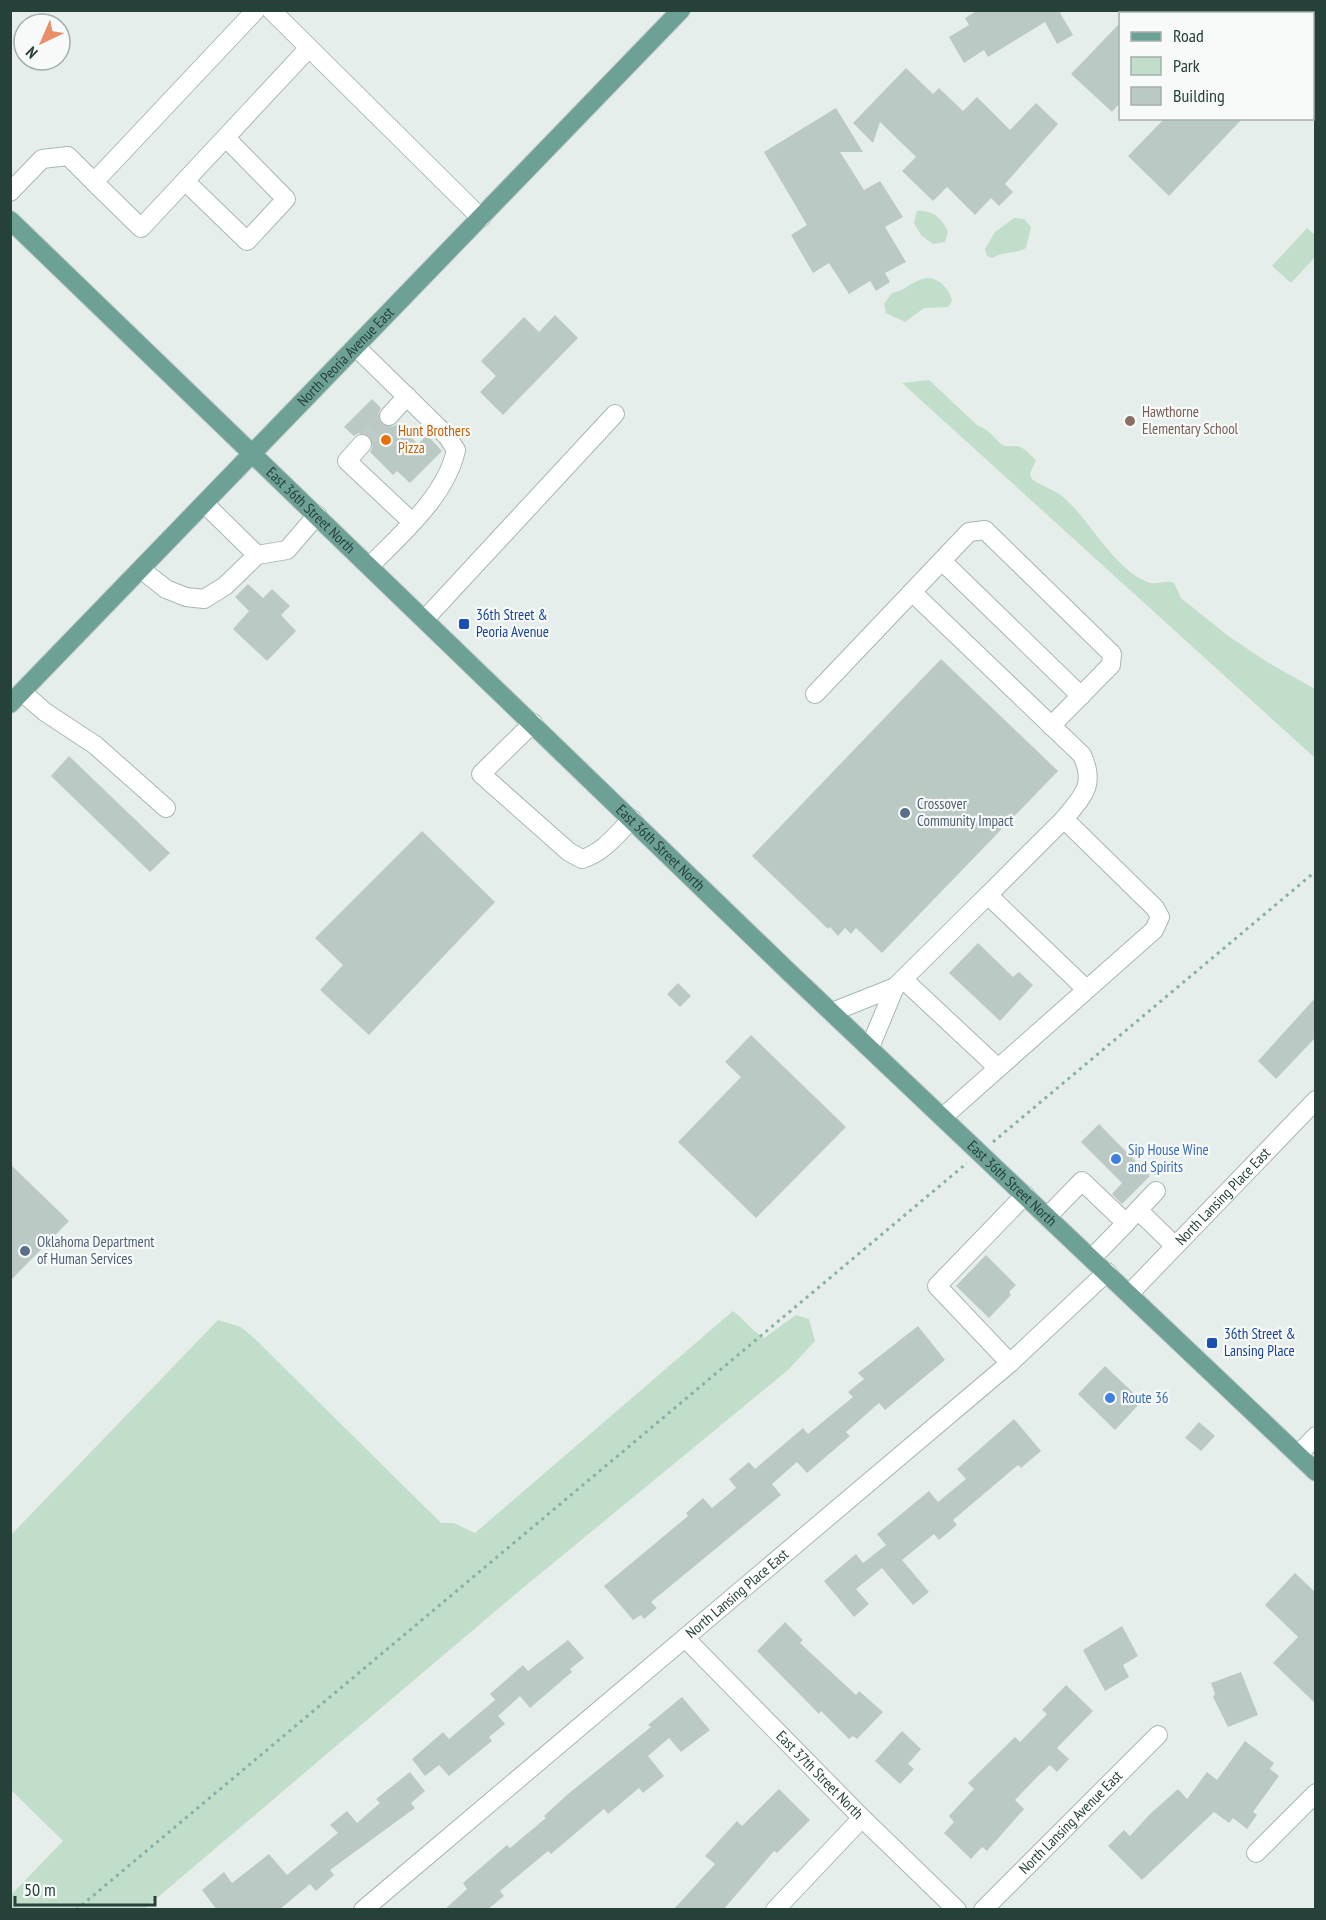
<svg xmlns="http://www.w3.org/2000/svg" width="1326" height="1920" font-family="'PT Sans Narrow',sans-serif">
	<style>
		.green { fill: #c1deca }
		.building { fill: #bbc9c4 }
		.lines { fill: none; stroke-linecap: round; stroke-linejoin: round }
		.minor-tunnel { stroke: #c0cbc8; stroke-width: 18; stroke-dasharray: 18 9; stroke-linecap: butt }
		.minor-casing { stroke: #a9b6b2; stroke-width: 20 }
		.major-casing { stroke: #c2cac8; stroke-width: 20 }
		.path { stroke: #88b0a5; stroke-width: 3; stroke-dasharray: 3 4.5; stroke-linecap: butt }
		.minor { stroke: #fff; stroke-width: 18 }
		.major { stroke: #6da196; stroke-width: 18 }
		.education-dot { fill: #8d6e63; stroke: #f7faf9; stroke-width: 2 }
		.food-dot { fill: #e8710a; stroke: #f7faf9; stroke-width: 2 }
		.transit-dot { fill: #1a4fb4; stroke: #f7faf9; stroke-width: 2 }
		.service-dot { fill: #5c6f8a; stroke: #f7faf9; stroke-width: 2 }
		.shop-dot { fill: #3f7fe0; stroke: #f7faf9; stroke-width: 2 }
		.labels { text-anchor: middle; stroke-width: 4.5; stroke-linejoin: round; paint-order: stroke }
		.street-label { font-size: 15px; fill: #26403a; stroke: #f7faf9 }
		.education-label { font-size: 15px; fill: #785e54; stroke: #f7faf9; text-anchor: start }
		.food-label { font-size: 15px; fill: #c56008; stroke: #f7faf9; text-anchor: start }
		.transit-label { font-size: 15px; fill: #164399; stroke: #f7faf9; text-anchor: start }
		.service-label { font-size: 15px; fill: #4e5e75; stroke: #f7faf9; text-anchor: start }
		.shop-label { font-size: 15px; fill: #366cbe; stroke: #f7faf9; text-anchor: start }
	</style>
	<rect width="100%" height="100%" fill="#e6eeeb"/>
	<g class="green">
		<path d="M917,211C932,209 943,219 948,232L945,242L933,244L921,235L914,223Z"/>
		<path d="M1014,218L1024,219L1031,227L1026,248C1016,254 1004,251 992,258L987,256L985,249L995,232Z"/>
		<polygon points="1307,228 1315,235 1315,257 1291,283 1272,266"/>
		<path d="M927,278C939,278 950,289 952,301L948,307L924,308L905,322L886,313L884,304L892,293C906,291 912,280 927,278Z"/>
		<path d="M929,380L978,426C989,429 993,437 1001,444C1007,449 1014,444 1020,447C1026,449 1031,456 1036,460L1030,474L1032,479C1042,487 1054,489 1063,497C1093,523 1110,565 1147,582C1156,586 1165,579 1174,583L1181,598L1227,635L1267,662L1315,689V758L902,383Z"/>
		<path d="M733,1311C745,1320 752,1331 764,1338L796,1315L809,1319L815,1341L788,1370L512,1597L144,1909H11V1895L63,1841L11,1790V1535L218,1320L241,1327L254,1338L441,1523H454L475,1533Z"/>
	</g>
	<g class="building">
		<polygon points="978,10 1064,10 1060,13 1073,35 1057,44 1045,22 988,57 984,50 964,63 949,37 969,25 965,18"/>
		<polygon points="1120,23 1120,103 1112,112 1071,74"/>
		<polygon points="906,68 933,94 939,88 963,111 977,97 1010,130 1036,103 1058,124 1005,184 1013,192 999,206 991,198 975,215 947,187 933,201 902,171 916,157 880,122 873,143 853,123"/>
		<polygon points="836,108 863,152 840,152 864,190 880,181 903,217 885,227 906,262 885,273 890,282 876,291 870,281 849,294 829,263 813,273 791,235 807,225 764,152"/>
		<polygon points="1165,118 1243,118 1169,196 1128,156"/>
		<polygon points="555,315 578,338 503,415 480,392 496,376 481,361 524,317 539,332"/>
		<polygon points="372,399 381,408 378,414 382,425 392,427 397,424 418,444 427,435 442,451 410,483 397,471 393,475 370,452 373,446 369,435 359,433 354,436 344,427"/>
		<polygon points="248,584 263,598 272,589 290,606 281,615 296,631 267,661 233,629 249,611 235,597"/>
		<polygon points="941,659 1058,771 882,953 856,928 851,934 845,928 838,936 830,927 828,929 752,856"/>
		<polygon points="69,756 170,853 150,872 51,776"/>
		<polygon points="422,831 495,902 369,1035 320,990 343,965 315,938"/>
		<polygon points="978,943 1013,977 1019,972 1033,985 1000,1021 949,973"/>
		<polygon points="678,983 691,996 680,1007 667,994"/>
		<polygon points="1316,997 1316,1037 1276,1079 1258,1061"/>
		<polygon points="751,1035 846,1127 756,1218 678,1142 741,1077 725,1062"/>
		<polygon points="1099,1124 1150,1176 1122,1204 1112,1194 1122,1183 1081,1142"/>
		<polygon points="10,1164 69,1221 10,1281"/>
		<polygon points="986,1255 1016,1285 1009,1292 1011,1295 989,1318 956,1286"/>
		<polygon points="918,1326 945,1360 885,1410 879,1403 846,1432 850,1436 807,1473 797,1462 772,1484 781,1495 651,1602 657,1608 644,1619 641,1615 633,1620 604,1586 688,1516 686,1513 703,1498 712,1508 736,1488 729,1479 749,1462 755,1469 803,1428 808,1434 853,1397 848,1392 864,1379 858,1373"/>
		<polygon points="1105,1366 1142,1401 1115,1430 1078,1394"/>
		<polygon points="1014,1419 1041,1451 1021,1468 1018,1465 953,1520 957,1525 939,1540 934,1534 902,1560 929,1592 913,1605 882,1568 856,1589 869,1604 854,1617 824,1581 856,1554 863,1563 886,1545 877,1534 929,1491 938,1502 966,1479 957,1469"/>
		<polygon points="1199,1422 1215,1436 1201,1451 1185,1438"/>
		<polygon points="1295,1573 1316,1593 1316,1704 1273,1663 1298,1637 1265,1605"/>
		<polygon points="785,1622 803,1640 800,1643 856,1695 859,1691 883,1712 857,1739 853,1736 849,1739 821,1711 819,1714 757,1651"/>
		<polygon points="1122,1626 1138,1656 1123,1665 1129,1677 1105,1691 1083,1650"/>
		<polygon points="568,1640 584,1658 570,1669 572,1672 530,1708 520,1696 498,1716 505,1724 489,1737 492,1741 449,1776 439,1765 425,1776 412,1759 443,1732 449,1739 495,1700 490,1694 523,1665 528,1671"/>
		<polygon points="1241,1672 1258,1715 1228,1727 1213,1697 1215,1694 1211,1683"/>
		<polygon points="1066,1685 1093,1711 1057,1748 1069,1759 1057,1772 1050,1765 1037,1777 1015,1800 1024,1809 987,1851 982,1847 971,1859 944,1833 954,1822 949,1816 974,1789 968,1783 1015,1737 1020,1742 1047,1714 1042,1710"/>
		<polygon points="682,1697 710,1730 681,1752 669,1738 648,1756 664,1776 643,1793 639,1788 608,1814 604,1809 551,1854 548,1851 500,1891 504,1896 487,1910 444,1910 467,1889 463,1883 507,1845 510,1848 546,1818 544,1816 568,1794 651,1727 648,1725"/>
		<polygon points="902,1731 921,1749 908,1764 914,1769 900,1784 875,1761"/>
		<polygon points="1245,1741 1274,1763 1270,1769 1279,1776 1253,1812 1257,1815 1247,1829 1233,1818 1229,1823 1214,1812 1142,1880 1108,1846 1124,1830 1130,1836 1150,1814 1178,1789 1187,1799 1207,1772 1217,1780"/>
		<polygon points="410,1772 425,1791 411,1803 415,1808 330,1870 334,1875 316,1891 310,1884 279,1910 217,1910 202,1890 224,1872 232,1883 269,1854 287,1875 338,1833 330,1825 347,1811 357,1823 380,1803 376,1799"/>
		<polygon points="779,1789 810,1820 777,1853 774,1851 723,1910 673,1910 715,1864 705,1856 737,1821 742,1826"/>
	</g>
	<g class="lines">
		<polyline class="minor-tunnel" points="362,444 389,416"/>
		<defs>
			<g id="minor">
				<polyline points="271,10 481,218"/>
				<polyline points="94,182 141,228 309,48"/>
				<polyline points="186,182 247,241 286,199 226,138"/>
				<polyline points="10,192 42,159 68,156 94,182 256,10"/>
				<path d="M356,347L447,436L456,450C446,496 402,533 370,566"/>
				<polyline points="389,416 407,396"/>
				<polyline points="362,444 347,461 412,522"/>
				<polyline points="205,504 257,555"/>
				<polyline points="942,561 1081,696"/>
				<polyline points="142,570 166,589 186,597 204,599 225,586 257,555 287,550 317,515"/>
				<polyline points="912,592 969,532 985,530 1112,654 1111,665 1051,726"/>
				<polyline points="425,619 615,414"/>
				<polyline points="22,692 45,712 95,745 166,808"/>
				<path d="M815,694L912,592L1082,755C1096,785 1083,796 1064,819L1155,908L1160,917L1154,930L943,1117"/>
				<path d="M533,723L481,774L569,852L582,859C603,853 617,834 632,819"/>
				<polyline points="1064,819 988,895 1086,989"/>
				<polyline points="904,980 997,1067"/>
				<polyline points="832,1012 895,987 988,895"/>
				<polyline points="870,1047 895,987"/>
				<polyline points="1138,1210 1156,1191"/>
				<polyline points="1048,1216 1082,1181 1126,1223 1092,1258"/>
				<polyline points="1126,1223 1138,1210 1175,1246"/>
				<path id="s1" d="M1130,1293L1316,1100"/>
				<polyline points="1010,1363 937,1286 1025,1195"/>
				<polyline points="1298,1455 1316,1436"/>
				<path id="s2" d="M685,1638L862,1818L957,1910"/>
				<polyline points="1256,1853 1316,1793"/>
				<path id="s3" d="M363,1910L1010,1363L1107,1272"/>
				<polyline points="775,1910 862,1818"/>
				<path id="s4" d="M983,1910L1158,1735"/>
			</g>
			<g id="major">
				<path id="s5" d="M10,220L790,973L1316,1472"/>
				<path id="s6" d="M10,704L681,10"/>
			</g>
		</defs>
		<use href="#minor" class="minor-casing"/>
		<use href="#major" class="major-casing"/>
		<g class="path">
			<polyline points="993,1142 1316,871"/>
			<polyline points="76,1910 967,1163"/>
		</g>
		<use href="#minor" class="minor"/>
		<use href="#major" class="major"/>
	</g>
	<circle class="education-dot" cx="1130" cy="421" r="6"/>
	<circle class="food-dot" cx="386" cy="440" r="6"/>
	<g class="transit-dot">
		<rect x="458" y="618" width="12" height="12" rx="3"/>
		<rect x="1206" y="1337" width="12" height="12" rx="3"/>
	</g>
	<g class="service-dot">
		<circle cx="905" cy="813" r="6"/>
		<circle cx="25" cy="1251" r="6"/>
	</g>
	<g class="shop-dot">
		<circle cx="1116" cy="1159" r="6"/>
		<circle cx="1110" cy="1398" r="6"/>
	</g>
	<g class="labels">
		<g class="street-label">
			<text dy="5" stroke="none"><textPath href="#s6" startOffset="483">North Peoria Avenue East</textPath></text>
			<text dy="5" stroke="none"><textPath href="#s5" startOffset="418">East 36th Street North</textPath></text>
			<text dy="5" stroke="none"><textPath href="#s5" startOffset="904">East 36th Street North</textPath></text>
			<text dy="5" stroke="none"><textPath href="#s5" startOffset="1390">East 36th Street North</textPath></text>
			<text dy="5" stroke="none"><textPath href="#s1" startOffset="134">North Lansing Place East</textPath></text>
			<text dy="5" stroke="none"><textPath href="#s3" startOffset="490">North Lansing Place East</textPath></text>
			<text dy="5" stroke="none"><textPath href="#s2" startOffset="192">East 37th Street North</textPath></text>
			<text dy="5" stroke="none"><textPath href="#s4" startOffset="124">North Lansing Avenue East</textPath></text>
		</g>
		<g class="education-label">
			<text x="1142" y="417">Hawthorne<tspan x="1142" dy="17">Elementary School</tspan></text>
		</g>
		<g class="food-label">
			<text x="398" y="436">Hunt Brothers<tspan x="398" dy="17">Pizza</tspan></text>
		</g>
		<g class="transit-label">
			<text x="476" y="620">36th Street &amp;<tspan x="476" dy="17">Peoria Avenue</tspan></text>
			<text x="1224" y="1339">36th Street &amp;<tspan x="1224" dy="17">Lansing Place</tspan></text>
		</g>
		<g class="service-label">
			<text x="917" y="809">Crossover<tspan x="917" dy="17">Community Impact</tspan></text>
			<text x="37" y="1247">Oklahoma Department<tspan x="37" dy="17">of Human Services</tspan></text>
		</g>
		<g class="shop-label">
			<text x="1128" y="1155">Sip House Wine<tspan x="1128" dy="17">and Spirits</tspan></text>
			<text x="1122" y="1403">Route 36</text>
		</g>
	</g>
	<rect width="1326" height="1920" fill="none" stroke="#26403a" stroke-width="24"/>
	<rect x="1119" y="12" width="195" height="108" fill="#f7faf9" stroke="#a3b0ad" stroke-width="1.5"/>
	<rect x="1131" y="32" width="30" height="9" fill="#6da196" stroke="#a3b0ad" stroke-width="1.5"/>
	<text x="1173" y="42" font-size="18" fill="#26403a">Road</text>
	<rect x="1131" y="57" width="30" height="18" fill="#c1deca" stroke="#a3b0ad" stroke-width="1.5"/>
	<text x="1173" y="72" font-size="18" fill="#26403a">Park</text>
	<rect x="1131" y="87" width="30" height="18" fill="#bbc9c4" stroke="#a3b0ad" stroke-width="1.5"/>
	<text x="1173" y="102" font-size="18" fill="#26403a">Building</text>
	<g transform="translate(42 42) rotate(224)"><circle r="28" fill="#f7faf9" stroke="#a3b0ad" stroke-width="1.5"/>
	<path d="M0-4.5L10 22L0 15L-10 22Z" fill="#ea8e68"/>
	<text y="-9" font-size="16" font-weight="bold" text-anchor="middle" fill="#26403a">N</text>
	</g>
	<path d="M15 1896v9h140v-9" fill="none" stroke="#26403a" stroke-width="3"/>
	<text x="24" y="1896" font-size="18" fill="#26403a" stroke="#f7faf9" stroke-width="4.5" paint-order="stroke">50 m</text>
</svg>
